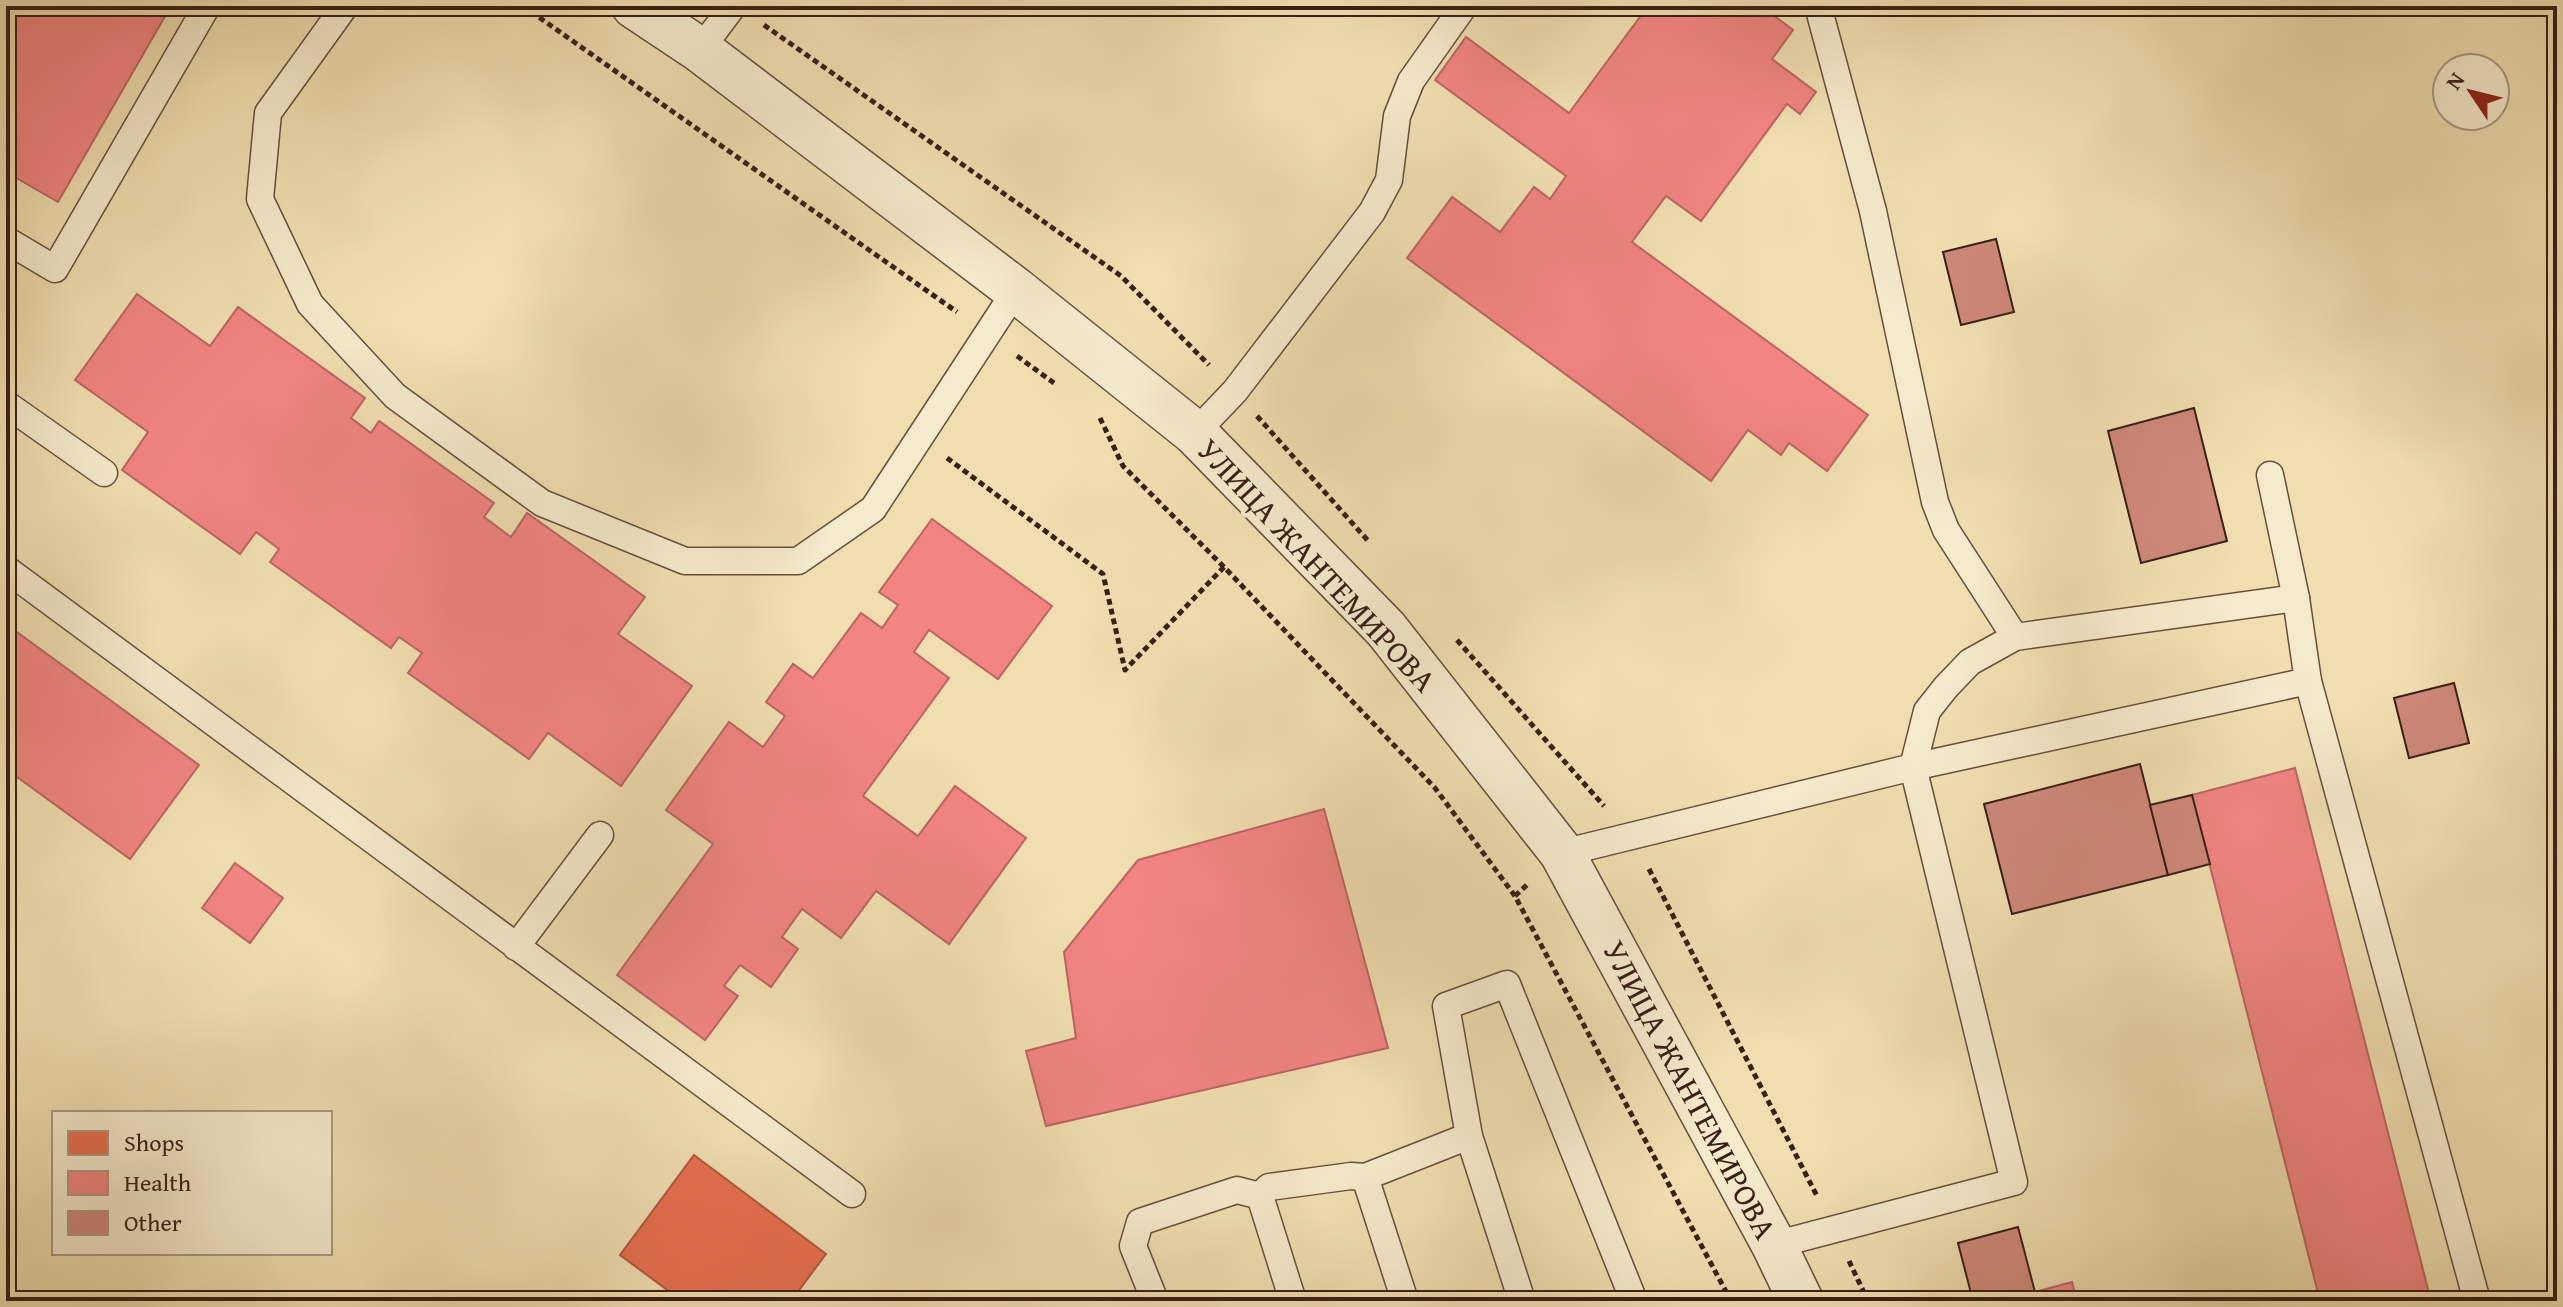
<svg xmlns="http://www.w3.org/2000/svg" width="2563" height="1307" font-family="'Gentium Book Plus',serif">
	<style>
		.shops { fill: #e76f51; stroke: #b3573f; stroke-width: 2 }
		.health { fill: #f28482; stroke: #ba6662; stroke-width: 2 }
		.building { fill: #cf887a; stroke: #391f16; stroke-width: 2 }
		.lines { fill: none; stroke-linecap: round; stroke-linejoin: round }
		.service-casing { stroke: #674f3d; stroke-width: 29 }
		.minor-casing { stroke: #674f3d; stroke-width: 47 }
		.path { stroke: #391f16; stroke-width: 5; stroke-dasharray: 6 4; stroke-linecap: butt }
		.service { stroke: #f5eacc; stroke-width: 26 }
		.minor { stroke: #f5eacc; stroke-width: 44 }
		.labels { text-anchor: middle; stroke-width: 8; stroke-linejoin: round; paint-order: stroke }
		.street-label { font-size: 32px; fill: #391f16; stroke: #f5eacc }
	</style>
	<rect width="100%" height="100%" fill="#f0deb1"/>
	<filter id="stains"><feTurbulence type="fractalNoise" baseFrequency=".0025" numOctaves="4"/><feColorMatrix values="0 0 0 0 .2 0 0 0 0 .09 0 0 0 0 .02 0 0 0 .5 -.17"/></filter>
	<radialGradient id="worn" r=".72"><stop offset=".6" stop-color="#630" stop-opacity="0"/><stop offset="1" stop-color="#630" stop-opacity=".3"/></radialGradient>
	<polygon class="shops" points="694,1155 826,1254 791,1301 682,1301 620,1255"/>
	<g class="health">
		<polygon points="21,6 171,6 58,202 6,172 6,32"/>
		<polygon points="1648,6 1761,6 1793,30 1772,59 1816,92 1800,114 1787,104 1701,221 1666,196 1632,242 1868,415 1827,471 1789,443 1781,455 1748,430 1711,481 1407,258 1452,197 1500,232 1534,187 1550,199 1566,176 1435,80 1466,37 1569,113"/>
		<polygon points="137,294 210,346 238,307 365,398 351,418 371,433 379,421 494,503 484,517 511,537 527,513 645,597 618,634 692,686 621,786 548,733 529,759 408,673 422,653 399,637 391,648 270,562 279,549 256,532 240,554 122,470 148,432 75,380"/>
		<polygon points="932,519 1052,606 998,679 929,630 914,652 949,678 863,796 918,836 955,786 1026,838 949,944 876,891 841,938 802,909 782,937 798,949 771,987 740,965 724,986 738,996 705,1040 617,975 713,844 666,810 729,722 763,747 785,716 766,702 793,664 813,678 861,613 882,628 898,605 879,592"/>
		<polygon points="6,624 199,765 130,859 6,769"/>
		<polygon points="2295,768 2431,1301 2320,1301 2192,795"/>
		<polygon points="1324,809 1388,1048 1046,1126 1026,1051 1076,1038 1064,952 1138,860"/>
		<polygon points="235,863 283,898 250,943 202,908"/>
		<polygon points="2072,1282 2077,1301 1999,1301 2035,1292"/>
	</g>
	<g class="building">
		<polygon points="945,6 984,6 947,15"/>
		<polygon points="1996,239 2014,312 1961,325 1943,252"/>
		<polygon points="2194,408 2227,541 2141,563 2108,431"/>
		<polygon points="2454,683 2469,743 2409,758 2394,698"/>
		<polygon points="2140,764 2168,875 2012,914 1984,804"/>
		<polygon points="2192,795 2210,864 2168,875 2150,805"/>
		<polygon points="2018,1227 2035,1292 1999,1301 1973,1301 1958,1243"/>
	</g>
	<g class="lines">
		<defs>
			<g id="service">
				<polyline points="345,6 268,113 260,199 310,304 395,396 542,503 685,561 798,561 873,509 1016,290"/>
				<polyline points="1818,6 1873,211 1935,502 1946,530 2015,637"/>
				<polyline points="700,50 733,6"/>
				<polyline points="6,240 55,269 207,6"/>
				<polyline points="6,404 104,473"/>
				<polyline points="1195,433 1235,391 1372,212 1389,180 1397,116 1411,81 1464,6"/>
				<polyline points="2270,475 2296,598 2308,681 2477,1301"/>
				<polyline points="6,569 852,1194"/>
				<polyline points="1562,853 1913,767 2308,681"/>
				<polyline points="516,947 600,835"/>
				<polyline points="1260,1196 1269,1187 1351,1176 1365,1177"/>
				<polyline points="1774,1245 2014,1182 1913,767 1927,711 1946,687 1970,662 2015,637 2296,598"/>
				<polyline points="1155,1301 1133,1246 1140,1222 1237,1190 1260,1196 1293,1301"/>
				<polyline points="1405,1301 1365,1177 1469,1136"/>
				<polyline points="1522,1301 1469,1136 1446,1006 1507,984 1634,1301"/>
			</g>
			<polyline id="minor" points="634,6 700,50 1016,290 1195,433 1386,629 1562,853 1774,1245 1801,1301"/>
		</defs>
		<use href="#service" class="service-casing"/>
		<use href="#minor" class="minor-casing"/>
		<g class="path">
			<polyline points="523,6 957,312"/>
			<polyline points="764,25 1121,276 1209,365"/>
			<polyline points="1017,356 1054,383"/>
			<polyline points="1257,416 1370,543"/>
			<polyline points="1100,418 1123,466 1224,567 1435,788 1515,896 1731,1301"/>
			<polyline points="947,458 1103,574 1125,670 1224,567"/>
			<polyline points="1457,640 1604,806"/>
			<polyline points="1649,869 1818,1198"/>
			<polyline points="1515,896 1529,883"/>
			<polyline points="1849,1261 1868,1301"/>
		</g>
		<use href="#service" class="service"/>
		<use href="#minor" class="minor"/>
	</g>
	<g class="labels">
		<g class="street-label">
			<text transform="translate(1317 565) rotate(47)" y="11">УЛИЦА ЖАНТЕМИРОВА</text>
			<text transform="translate(1690 1090) rotate(62)" y="11">УЛИЦА ЖАНТЕМИРОВА</text>
		</g>
	</g>
	<rect width="2563" height="1307" fill="none" stroke="#f0deb1" stroke-width="32"/>
	<rect x="8" y="8" width="2547" height="1291" fill="none" stroke="#391f16" stroke-width="4"/>
	<rect x="16" y="16" width="2531" height="1275" fill="none" stroke="#391f16" stroke-width="2"/>
	<rect x="52" y="1111" width="280" height="144" fill="#f5eacc" stroke="#aa9983" stroke-width="2"/>
	<rect x="68" y="1131" width="40" height="24" fill="#e76f51" stroke="#aa9983" stroke-width="2"/>
	<text x="124" y="1151" font-size="24" fill="#391f16">Shops</text>
	<rect x="68" y="1171" width="40" height="24" fill="#f28482" stroke="#aa9983" stroke-width="2"/>
	<text x="124" y="1191" font-size="24" fill="#391f16">Health</text>
	<rect x="68" y="1211" width="40" height="24" fill="#cf887a" stroke="#aa9983" stroke-width="2"/>
	<text x="124" y="1231" font-size="24" fill="#391f16">Other</text>
	<g transform="translate(2471 92) rotate(305)"><circle r="38" fill="#f5eacc" stroke="#aa9983" stroke-width="2"/>
	<path d="M0-6L14 30L0 20L-14 30Z" fill="#8f2418"/>
	<text y="-12" font-size="22" font-weight="bold" text-anchor="middle" fill="#391f16">N</text>
	</g>
	<rect width="100%" height="100%" filter="url(#stains)"/>
	<rect width="100%" height="100%" fill="url(#worn)"/>
</svg>
